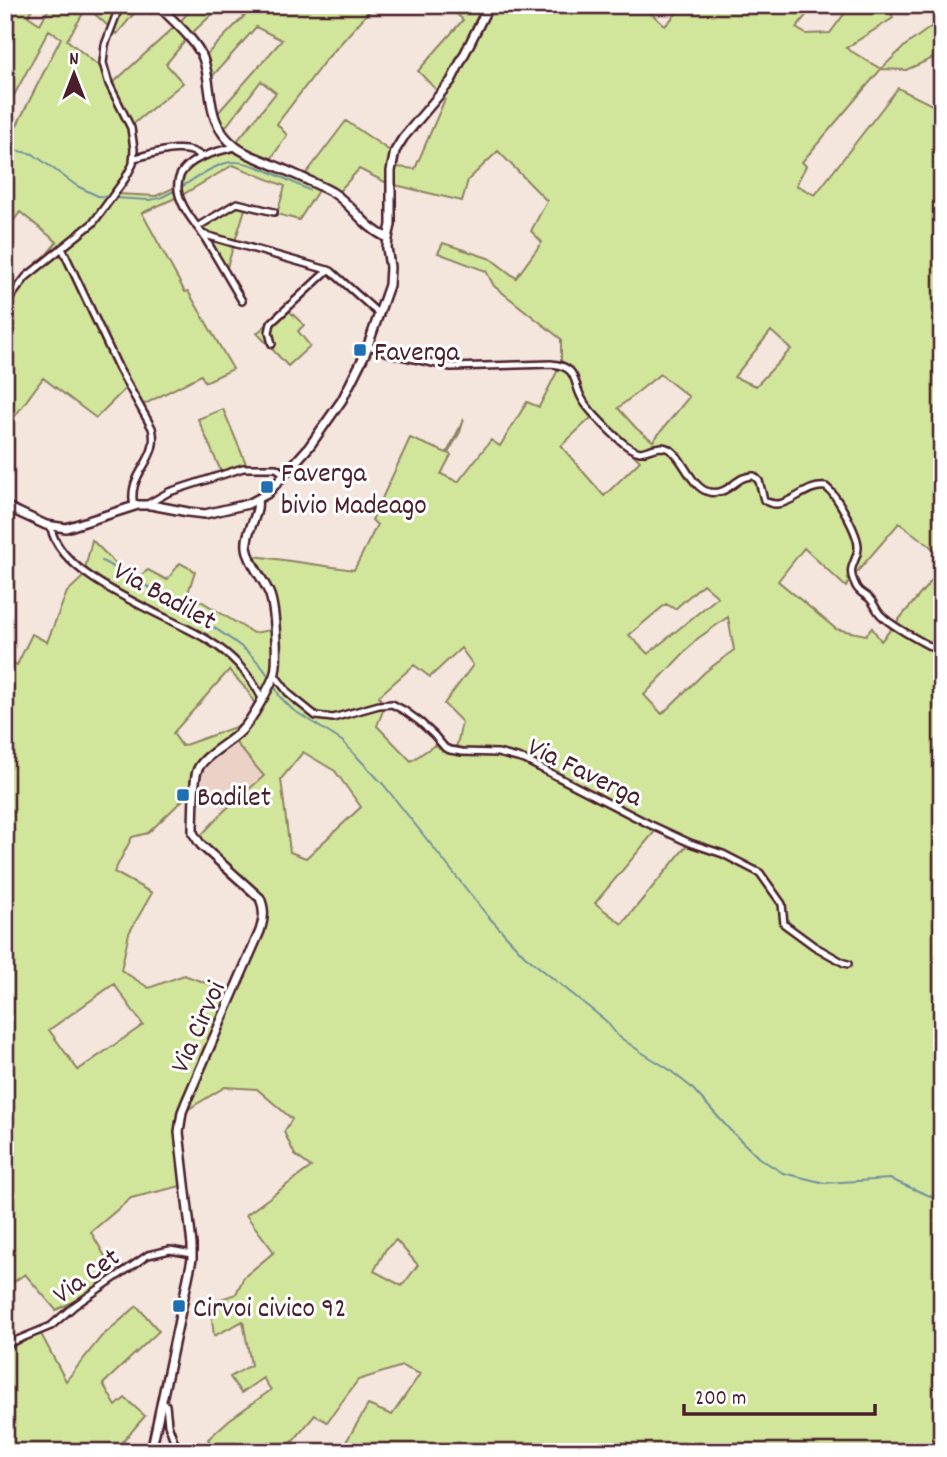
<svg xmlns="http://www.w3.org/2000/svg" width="947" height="1457" font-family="Dekko,sans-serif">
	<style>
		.built { fill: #ecd2c6 }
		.green { fill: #d1e69b; stroke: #8e8263; stroke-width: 2; fill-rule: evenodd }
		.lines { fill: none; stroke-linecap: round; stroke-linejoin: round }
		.stream { stroke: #72909c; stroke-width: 2 }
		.minor-casing { stroke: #4a1f2b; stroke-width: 10 }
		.tertiary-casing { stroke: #4a1f2b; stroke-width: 12 }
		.minor { stroke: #fff; stroke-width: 5 }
		.tertiary { stroke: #fff; stroke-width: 7 }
		.poi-dot { fill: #1f6fb2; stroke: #fff; stroke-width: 2.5 }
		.labels { text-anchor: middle; stroke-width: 6; stroke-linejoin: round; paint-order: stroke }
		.poi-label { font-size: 28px; fill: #4a1f2b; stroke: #fff; text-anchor: start }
		.street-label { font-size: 28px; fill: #4a1f2b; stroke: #fff }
	</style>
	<rect width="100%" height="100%" fill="#f4e5dd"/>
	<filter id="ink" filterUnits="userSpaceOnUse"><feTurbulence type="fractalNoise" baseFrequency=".0143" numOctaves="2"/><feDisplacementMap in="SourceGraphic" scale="14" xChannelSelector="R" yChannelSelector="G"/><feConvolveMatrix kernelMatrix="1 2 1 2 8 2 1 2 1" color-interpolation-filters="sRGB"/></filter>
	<g filter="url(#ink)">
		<polygon class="built" points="231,737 264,775 224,811 207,792 196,800 189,794 194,766"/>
		<g class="green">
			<path d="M5,5H34L28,16L40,24L51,5H141L117,34L87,7L67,40L100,67L114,82L180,22L194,5H222L190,35L166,64L183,83L132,125L135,164L118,194L156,196L176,187L185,172L195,162L241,146L237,141L276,93L261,81L224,129L217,114L282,40L256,27L209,80L205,56L255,5H375L324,62L277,124L287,135L271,159L305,175L346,121L390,151L389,166L415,169L445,99L418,71L463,20L448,5H642L665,26L684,5H814L796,28L806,34L830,33L851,5H888L893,18L846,48L881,69L906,45L942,19V54L906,70L881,69L802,162L806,166L796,185L815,195L898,88L934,106L942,103V555L899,523L850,580L846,587L804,548L778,581L836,629L866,635L872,628L881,641L942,568V1452H377L366,1447L362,1452H340L368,1405L392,1415L420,1374L402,1366L358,1380L327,1422L315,1415L284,1452H218L208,1439L229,1420L271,1390L263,1378L241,1393L230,1377L251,1365L243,1321L214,1336L210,1303L236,1294L244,1277L274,1252L246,1215L311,1167L295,1155L284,1132L292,1119L257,1089L225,1087L187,1110L176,1142L181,1186L131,1198L91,1232L117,1277L99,1289L56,1310L25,1274L5,1288V658L17,665L32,634L47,642L67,592L83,577L92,540L133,581L148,570L167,580L180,563L195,571L188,593L253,633L272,630L271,605L247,555L354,570L377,525L372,520L410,438L447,453L464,419L460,432L448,453L451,455L441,474L458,482L491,440L500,446L527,402L539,407L561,364V339L494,286L486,271L438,253L443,243L491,259L516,278L542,242L531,231L547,201L498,151L468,180L462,201L387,183L359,169L334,197L319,189L299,220L277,214L285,186L233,165L182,195L142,213L185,292L188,291L233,369L205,382L201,375L141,406L129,385L96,418L43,378L5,430V304L57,242L20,212L5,233V138L10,139L61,38L49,30L5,112ZM771,331L791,349L756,386L734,377ZM660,374L689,397L653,441L637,429L618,408ZM594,415L640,461L604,496L561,446ZM703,584L718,597L648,654L629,635L666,604L675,609ZM728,617L734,650L705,672L662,714L644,695L697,639ZM461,648L473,665L444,704L462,722L457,745L446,753L435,745L411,761L377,726L384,708L379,696L414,665L430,677ZM229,670L247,690L256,706L244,724L182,746L173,733ZM231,737L264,776L224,811L193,844L267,912L263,933L236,994L184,975L149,988L121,970L129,933L152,893L114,872L132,837L148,833L189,794L194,766ZM303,752L335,771L361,807L306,858L290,852L281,779ZM656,830L689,843L622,924L595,903ZM114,984L143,1025L78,1070L49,1030ZM396,1240L418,1265L402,1286L374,1271L386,1249Z"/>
			<polygon points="236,204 246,206 226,270 199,226"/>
			<polygon points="286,308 304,325 298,331 310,346 288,366 257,333"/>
			<polygon points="223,409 247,466 223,476 198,419"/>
			<polygon points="137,1306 159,1331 103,1384 116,1406 125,1398 145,1416 114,1452 5,1452 5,1347 41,1334 66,1381 101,1337"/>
		</g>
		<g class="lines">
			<g class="stream">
				<polyline points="5,148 33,154 77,186 98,196 108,197"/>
				<path d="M183,186C195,178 217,163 232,162C252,160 290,182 309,190"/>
				<polyline points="114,198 149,200 160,198 176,190"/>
				<path d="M102,561C137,580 172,600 206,622C230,639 256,653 270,679"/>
				<polyline points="273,684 280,697 293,710 342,741 383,784 486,914 525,956 606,1021 618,1036 641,1052 667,1068 691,1087 730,1130 759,1158 783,1173 825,1183 890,1179 942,1201"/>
			</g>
			<defs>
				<g id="minor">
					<path d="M235,147C208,153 164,164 182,203C187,215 196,224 203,235C216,256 229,279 242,301"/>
					<path d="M134,158C153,154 185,142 201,156"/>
					<polyline points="197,227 237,203 274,212"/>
					<polyline points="202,234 331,271 379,314"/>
					<path d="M62,248L119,369L152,428C161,461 126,472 134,506"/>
					<polyline points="5,305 26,277 93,223 125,179 133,164 134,149 131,128 109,84 103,63 105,45 120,5"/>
					<polyline points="272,344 269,332 271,323 328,270"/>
					<path d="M368,346L392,354L451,367L551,364C581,367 571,383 584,402C590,412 620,442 630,448C635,451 635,451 640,452C647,451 655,447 662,447C682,448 688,487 709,492C730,496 735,475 754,476L759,481L764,500C785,515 804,483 826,487C837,495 859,535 858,548C857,563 846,566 855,584C858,593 864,593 870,599C875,604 876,611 882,616C895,629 925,643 942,653"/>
					<polyline points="146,505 169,492 243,468 276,468 285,474"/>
					<path d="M51,527C58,578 168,615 208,640C232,655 248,672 262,698"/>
					<polyline points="274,674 290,695 316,716 333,718 379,705 392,704 405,711 420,722 434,735 445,748 450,750 462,752 498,753 525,760 649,824 690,843 723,854 760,873 782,904 784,924 814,946 844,963 848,964"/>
					<polyline points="5,1345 51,1326 74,1306 148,1255 170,1250 192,1254"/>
					<polyline points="163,1403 166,1405 168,1424 178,1452"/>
				</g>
				<g id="tertiary">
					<path d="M158,5C172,20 195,39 203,58C214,89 204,122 235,146C244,154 258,158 269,163C290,172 311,181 332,192C353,205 364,228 388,238"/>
					<polyline points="5,506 46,525 66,528 138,505 151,505 188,512 205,514 248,504 267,494 309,447 342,400 365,354 389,285 390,267 387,248 388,238 391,225 391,171 395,151 403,138 451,81 489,5"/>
					<path d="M151,1452L192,1259V1245L179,1132L182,1112L186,1102L260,931C264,918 265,910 260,898L201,845L193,833V825C194,810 193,784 197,771C202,756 230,743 241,731C252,720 268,690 274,676C279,663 275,609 270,595C264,579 249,564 247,547C245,530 260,516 257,500"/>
				</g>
			</defs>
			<use href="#minor" class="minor-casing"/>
			<use href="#tertiary" class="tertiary-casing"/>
			<use href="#minor" class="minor"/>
			<use href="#tertiary" class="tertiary"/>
		</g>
	</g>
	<g class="poi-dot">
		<rect x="353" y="343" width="14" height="14" rx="3.5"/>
		<rect x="260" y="480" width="14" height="14" rx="3.5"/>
		<rect x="176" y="788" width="14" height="14" rx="3.5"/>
		<rect x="172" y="1299" width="14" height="14" rx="3.5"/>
	</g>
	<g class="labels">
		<g class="poi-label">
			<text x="374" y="360">Faverga</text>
			<text x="281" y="481">Faverga<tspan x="281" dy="32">bivio Madeago</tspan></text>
			<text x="197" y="805">Badilet</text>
			<text x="193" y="1316">Cirvoi civico 92</text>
		</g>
		<g class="street-label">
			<text transform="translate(166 594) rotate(29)" y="10">Via Badilet</text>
			<text transform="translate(586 770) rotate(26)" y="10">Via Faverga</text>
			<text transform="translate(196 1026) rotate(-66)" y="10">Via Cirvoi</text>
			<text transform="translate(85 1274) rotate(-36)" y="10">Via Cet</text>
		</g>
	</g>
	<rect width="947" height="1457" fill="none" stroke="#fff" stroke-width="28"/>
	<rect x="14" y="14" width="919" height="1429" fill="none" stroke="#4a1f2b" stroke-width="2.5" filter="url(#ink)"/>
	<g transform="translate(74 74)" stroke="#ffffff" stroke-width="5" paint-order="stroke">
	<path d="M0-5L12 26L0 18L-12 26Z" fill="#4a1f2b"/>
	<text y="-10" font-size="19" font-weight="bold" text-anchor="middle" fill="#4a1f2b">N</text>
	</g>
	<path d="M684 1404v10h191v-10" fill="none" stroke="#4a1f2b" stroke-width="3.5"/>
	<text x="695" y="1404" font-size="21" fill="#4a1f2b" stroke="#ffffff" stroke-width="5" paint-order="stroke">200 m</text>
</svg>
